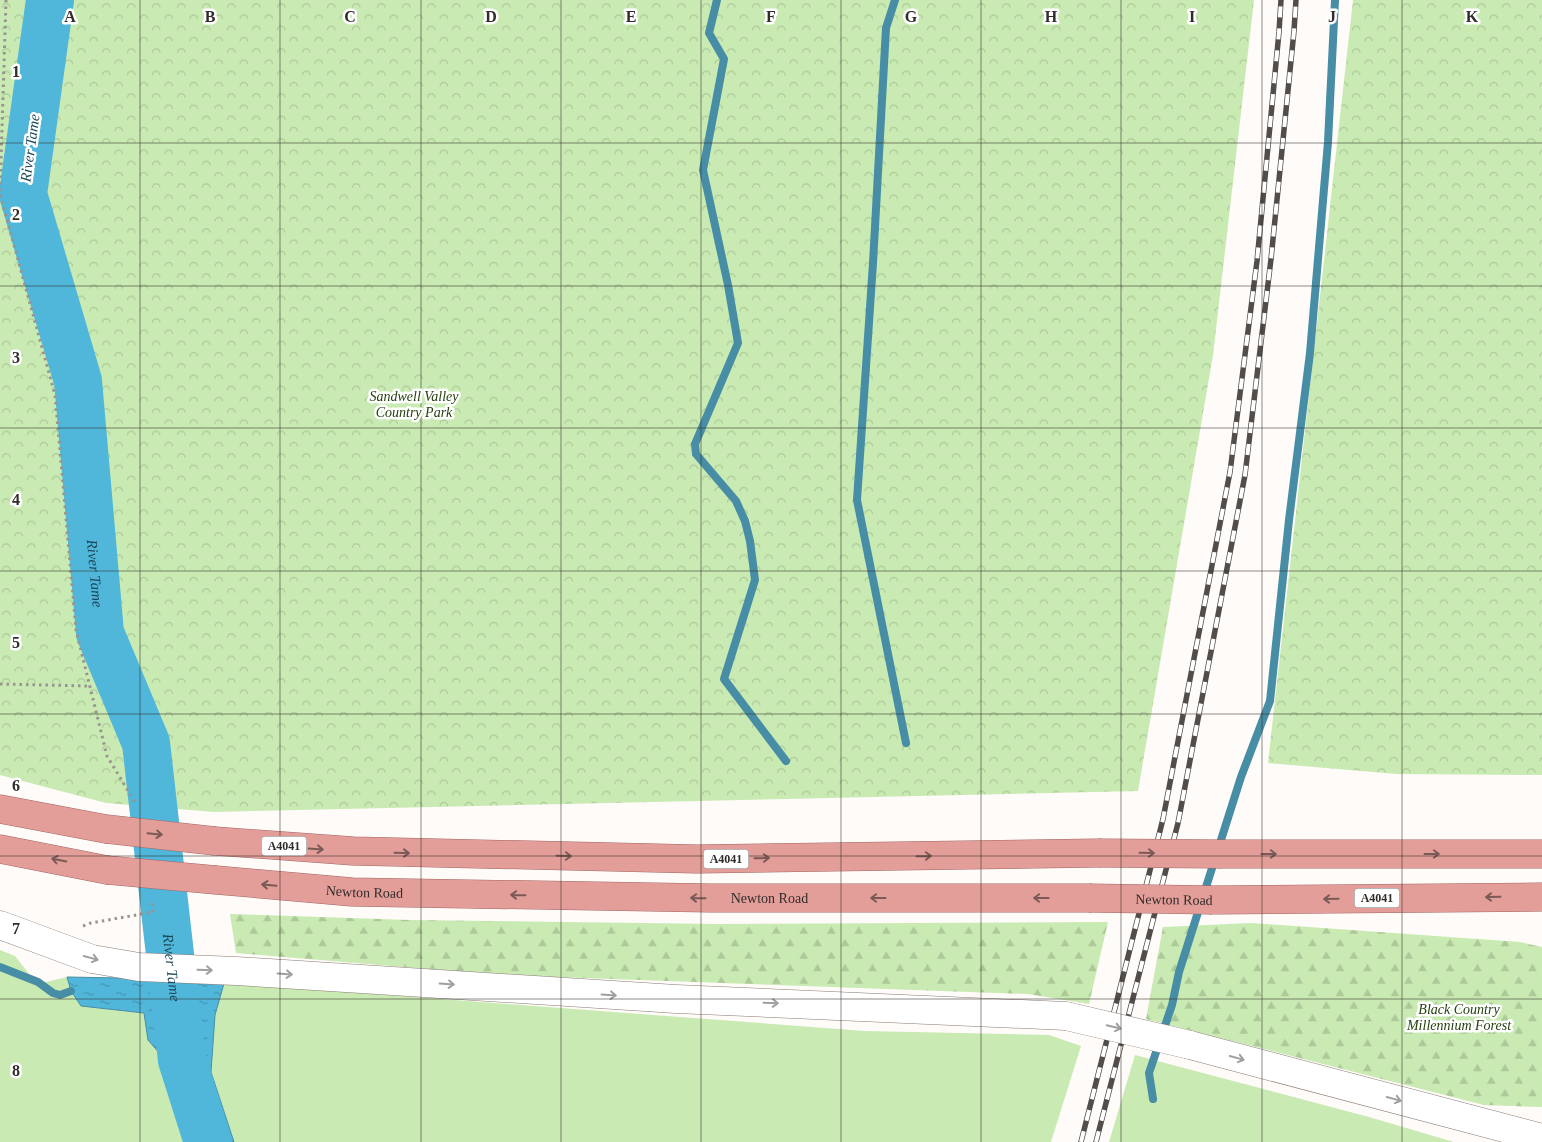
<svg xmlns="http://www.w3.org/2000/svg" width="1542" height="1142" font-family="Georgia,serif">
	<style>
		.grass { fill: #c9eab2 }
		.forest { fill: url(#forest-firs) }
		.park { fill: url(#park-crowns) }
		.water { fill: url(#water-ripples); stroke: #478da5 }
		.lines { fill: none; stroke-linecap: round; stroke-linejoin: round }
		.stream { stroke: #478da5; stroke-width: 8 }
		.river { stroke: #50b6da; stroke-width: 48 }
		.minor-casing { stroke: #887c75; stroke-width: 29 }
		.trunk-casing { stroke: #a16662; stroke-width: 29 }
		.path { stroke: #989491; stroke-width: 3; stroke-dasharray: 2.5 4; stroke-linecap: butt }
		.minor { stroke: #fff; stroke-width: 28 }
		.trunk { stroke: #e49e9a; stroke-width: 28 }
		.rail-casing { stroke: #514d4a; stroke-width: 5.5 }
		.rail { stroke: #fff; stroke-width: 4; stroke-dasharray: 11; stroke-linecap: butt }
		.minor-bridge-casing { stroke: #887c75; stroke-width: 29; stroke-linecap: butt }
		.trunk-bridge-casing { stroke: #a16662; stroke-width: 29; stroke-linecap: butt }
		.minor-bridge { stroke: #fff; stroke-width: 28 }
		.trunk-bridge { stroke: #e49e9a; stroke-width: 28 }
		.oneway { stroke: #795a56 }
		.oneway2 { stroke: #a2a09f }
		.grid { fill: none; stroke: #312c29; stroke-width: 1; stroke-opacity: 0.55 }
		.labels { text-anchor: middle; stroke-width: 5; stroke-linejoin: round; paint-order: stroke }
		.shield { fill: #fff; stroke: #6f6b69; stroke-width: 1 }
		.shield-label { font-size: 12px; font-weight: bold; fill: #312c29 }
		.park-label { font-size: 14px; font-style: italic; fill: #253f0d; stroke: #fff }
		.street-label { font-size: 14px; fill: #312c29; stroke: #fff }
		.water-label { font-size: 15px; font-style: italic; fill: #1a4756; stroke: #fff }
		.grid-label { font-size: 16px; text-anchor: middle; font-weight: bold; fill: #312c29; stroke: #fff; stroke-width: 5; stroke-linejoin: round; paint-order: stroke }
	</style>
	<defs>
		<pattern id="forest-firs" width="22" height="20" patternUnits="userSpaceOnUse" patternTransform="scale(1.25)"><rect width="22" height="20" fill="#c9eab2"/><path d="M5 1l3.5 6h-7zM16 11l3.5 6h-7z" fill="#adc999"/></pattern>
		<pattern id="park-crowns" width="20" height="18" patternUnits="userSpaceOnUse" patternTransform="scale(1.25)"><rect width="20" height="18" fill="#c9eab2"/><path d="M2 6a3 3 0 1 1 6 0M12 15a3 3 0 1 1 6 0" fill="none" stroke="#adc999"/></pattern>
		<pattern id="water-ripples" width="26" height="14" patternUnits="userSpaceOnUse" patternTransform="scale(1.25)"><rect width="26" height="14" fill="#50b6da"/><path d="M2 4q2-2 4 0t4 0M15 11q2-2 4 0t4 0" fill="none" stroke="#4394b1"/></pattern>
	</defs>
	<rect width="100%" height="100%" fill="#fefbf9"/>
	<g class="grass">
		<polygon points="0,950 15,956 37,984 67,977 71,991 81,1006 144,1013 148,1040 162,1056 190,1142 0,1142"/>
		<polygon points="225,980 310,989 865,1031 1049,1035 1081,1046 1051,1142 234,1142 211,1072 215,1015"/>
		<polygon points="1135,1055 1369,1117 1454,1142 1109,1142"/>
	</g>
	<g class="forest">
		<polygon points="230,914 409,920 717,924 1108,922 1089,1004 1028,994 500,975 236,953"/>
		<polygon points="1252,923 1520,942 1542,947 1542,1107 1484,1105 1146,1019 1163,927"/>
	</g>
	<g class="park">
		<polygon points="0,0 1254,0 1213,355 1138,791 214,812 106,803 0,775"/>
		<polygon points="1353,0 1542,0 1542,775 1397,774 1268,763"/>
	</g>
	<polygon class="water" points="67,977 225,980 215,1015 211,1072 234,1142 190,1142 162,1056 148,1040 144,1013 81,1006 71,991"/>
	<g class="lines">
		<g class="stream">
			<polyline points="717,0 709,33 724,59 703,170 728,285 738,343 695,444 696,454 736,501 745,521 750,541 755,580 724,679 786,761"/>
			<polyline points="895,0 886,28 873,263 857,500 906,743"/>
			<polyline points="0,967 38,982 53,993 60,995 71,991"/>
			<polyline points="1153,1099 1149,1073 1172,1005 1179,972 1241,777 1270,701 1289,520 1310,353 1328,142 1335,0"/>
		</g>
		<path class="river" id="s1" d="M50,0L23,194L78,381L100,633L146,743L182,1060L208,1142"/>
		<defs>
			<g id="minor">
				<polyline points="0,925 92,959 139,967 236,971 676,999 1066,1016"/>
				<polyline points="1190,1045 1542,1138"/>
			</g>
			<g id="trunk">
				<polyline points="0,809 106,829"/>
				<polyline points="215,841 353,851 697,859 1099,853"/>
				<polyline points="0,849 107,870"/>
				<polyline points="1221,854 1542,854"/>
				<path id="s2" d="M216,880L352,892L710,898H1089"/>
				<polyline points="1212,900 1542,897"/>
			</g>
		</defs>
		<use href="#minor" class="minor-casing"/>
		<use href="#trunk" class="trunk-casing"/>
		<g class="path">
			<polyline points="6,0 0,194 55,395 76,630 107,756 136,804"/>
			<polyline points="0,684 89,686"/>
			<polyline points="83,926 91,923 153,912 152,901"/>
		</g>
		<use href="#minor" class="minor"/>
		<use href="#trunk" class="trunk"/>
		<defs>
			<g id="rail">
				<polyline points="1081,1142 1163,819 1230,472 1257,261 1279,32 1281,0"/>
				<polyline points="1096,1142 1178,823 1245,475 1271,259 1294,31 1296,0"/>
			</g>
		</defs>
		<use href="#rail" class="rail-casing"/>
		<use href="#rail" class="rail"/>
		<defs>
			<polyline id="minor-bridge" points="1066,1016 1190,1045"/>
			<g id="trunk-bridge">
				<polyline points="106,829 215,841"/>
				<polyline points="1099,853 1221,854"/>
				<polyline points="107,870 216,880"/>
				<path id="s3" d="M1089,898L1212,900"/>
			</g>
		</defs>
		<use href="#minor-bridge" class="minor-bridge-casing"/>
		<use href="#trunk-bridge" class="trunk-bridge-casing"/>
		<use href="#minor-bridge" class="minor-bridge"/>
		<use href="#trunk-bridge" class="trunk-bridge"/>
	</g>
	<defs><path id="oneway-shaft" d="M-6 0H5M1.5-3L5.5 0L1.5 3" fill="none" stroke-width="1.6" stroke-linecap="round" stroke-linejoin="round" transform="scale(1.25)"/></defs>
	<g class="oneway">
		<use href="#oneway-shaft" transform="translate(155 834) rotate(6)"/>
		<use href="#oneway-shaft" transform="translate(316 849) rotate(4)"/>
		<use href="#oneway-shaft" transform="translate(402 853) rotate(1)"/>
		<use href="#oneway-shaft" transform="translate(1147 853) rotate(1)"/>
		<use href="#oneway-shaft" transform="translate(1269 854)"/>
		<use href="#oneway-shaft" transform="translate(1432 854)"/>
		<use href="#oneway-shaft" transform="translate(564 856) rotate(1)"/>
		<use href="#oneway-shaft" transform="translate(924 856) rotate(-1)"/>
		<use href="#oneway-shaft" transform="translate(762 858) rotate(-1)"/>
		<use href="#oneway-shaft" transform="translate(59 860) rotate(-169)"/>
		<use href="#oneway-shaft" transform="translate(269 885) rotate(-175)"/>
		<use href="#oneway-shaft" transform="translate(518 895) rotate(-179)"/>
		<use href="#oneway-shaft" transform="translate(1493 897) rotate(179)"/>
		<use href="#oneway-shaft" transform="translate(698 898) rotate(-179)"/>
		<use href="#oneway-shaft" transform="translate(878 898) rotate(180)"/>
		<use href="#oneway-shaft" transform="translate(1041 898) rotate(180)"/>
		<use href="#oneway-shaft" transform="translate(1331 899) rotate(179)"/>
	</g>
	<g class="oneway2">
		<use href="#oneway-shaft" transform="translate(91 958) rotate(15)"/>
		<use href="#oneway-shaft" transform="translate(205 970) rotate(2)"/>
		<use href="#oneway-shaft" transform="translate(285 974) rotate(4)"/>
		<use href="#oneway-shaft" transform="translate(447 984) rotate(4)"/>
		<use href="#oneway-shaft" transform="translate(609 995) rotate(4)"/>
		<use href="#oneway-shaft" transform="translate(771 1003) rotate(2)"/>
		<use href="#oneway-shaft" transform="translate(1114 1027) rotate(13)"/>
		<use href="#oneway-shaft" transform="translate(1237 1058) rotate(15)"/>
		<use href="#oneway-shaft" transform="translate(1394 1099) rotate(15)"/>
	</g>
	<path class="grid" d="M140,0V1142M280,0V1142M421,0V1142M561,0V1142M701,0V1142M841,0V1142M981,0V1142M1121,0V1142M1262,0V1142M1402,0V1142M0,143H1542M0,286H1542M0,428H1542M0,571H1542M0,714H1542M0,856H1542M0,999H1542"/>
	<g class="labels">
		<g class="shield">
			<rect x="261.5" y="836.5" width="45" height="19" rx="4"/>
			<rect x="703.5" y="849.5" width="45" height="19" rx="4"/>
			<rect x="1354.5" y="888.5" width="45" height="19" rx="4"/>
		</g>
		<g class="shield-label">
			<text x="284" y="850">A4041</text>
			<text x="726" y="863">A4041</text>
			<text x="1377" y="902">A4041</text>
		</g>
		<g class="park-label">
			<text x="414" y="401">Sandwell Valley<tspan x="414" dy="16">Country Park</tspan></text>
			<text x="1459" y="1014">Black Country<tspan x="1459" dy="16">Millennium Forest</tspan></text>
		</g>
		<g class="street-label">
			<text dy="5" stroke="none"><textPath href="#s2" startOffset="149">Newton Road</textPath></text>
			<text dy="5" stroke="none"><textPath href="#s2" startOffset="554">Newton Road</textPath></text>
			<text dy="5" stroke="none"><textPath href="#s3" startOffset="85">Newton Road</textPath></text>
		</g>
		<g class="water-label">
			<text transform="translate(30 148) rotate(-82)" y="5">River Tame</text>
			<text dy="5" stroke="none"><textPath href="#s1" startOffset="584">River Tame</textPath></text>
			<text dy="5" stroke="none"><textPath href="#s1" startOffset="989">River Tame</textPath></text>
		</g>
	</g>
	<g class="grid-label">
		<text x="70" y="22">A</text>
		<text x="210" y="22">B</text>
		<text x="350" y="22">C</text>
		<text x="491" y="22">D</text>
		<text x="631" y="22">E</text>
		<text x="771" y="22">F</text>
		<text x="911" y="22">G</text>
		<text x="1051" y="22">H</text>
		<text x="1192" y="22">I</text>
		<text x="1332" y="22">J</text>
		<text x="1472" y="22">K</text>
		<text x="16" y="77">1</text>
		<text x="16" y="220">2</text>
		<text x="16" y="363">3</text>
		<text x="16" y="505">4</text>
		<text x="16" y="648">5</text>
		<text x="16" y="791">6</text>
		<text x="16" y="934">7</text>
		<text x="16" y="1076">8</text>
	</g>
</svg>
